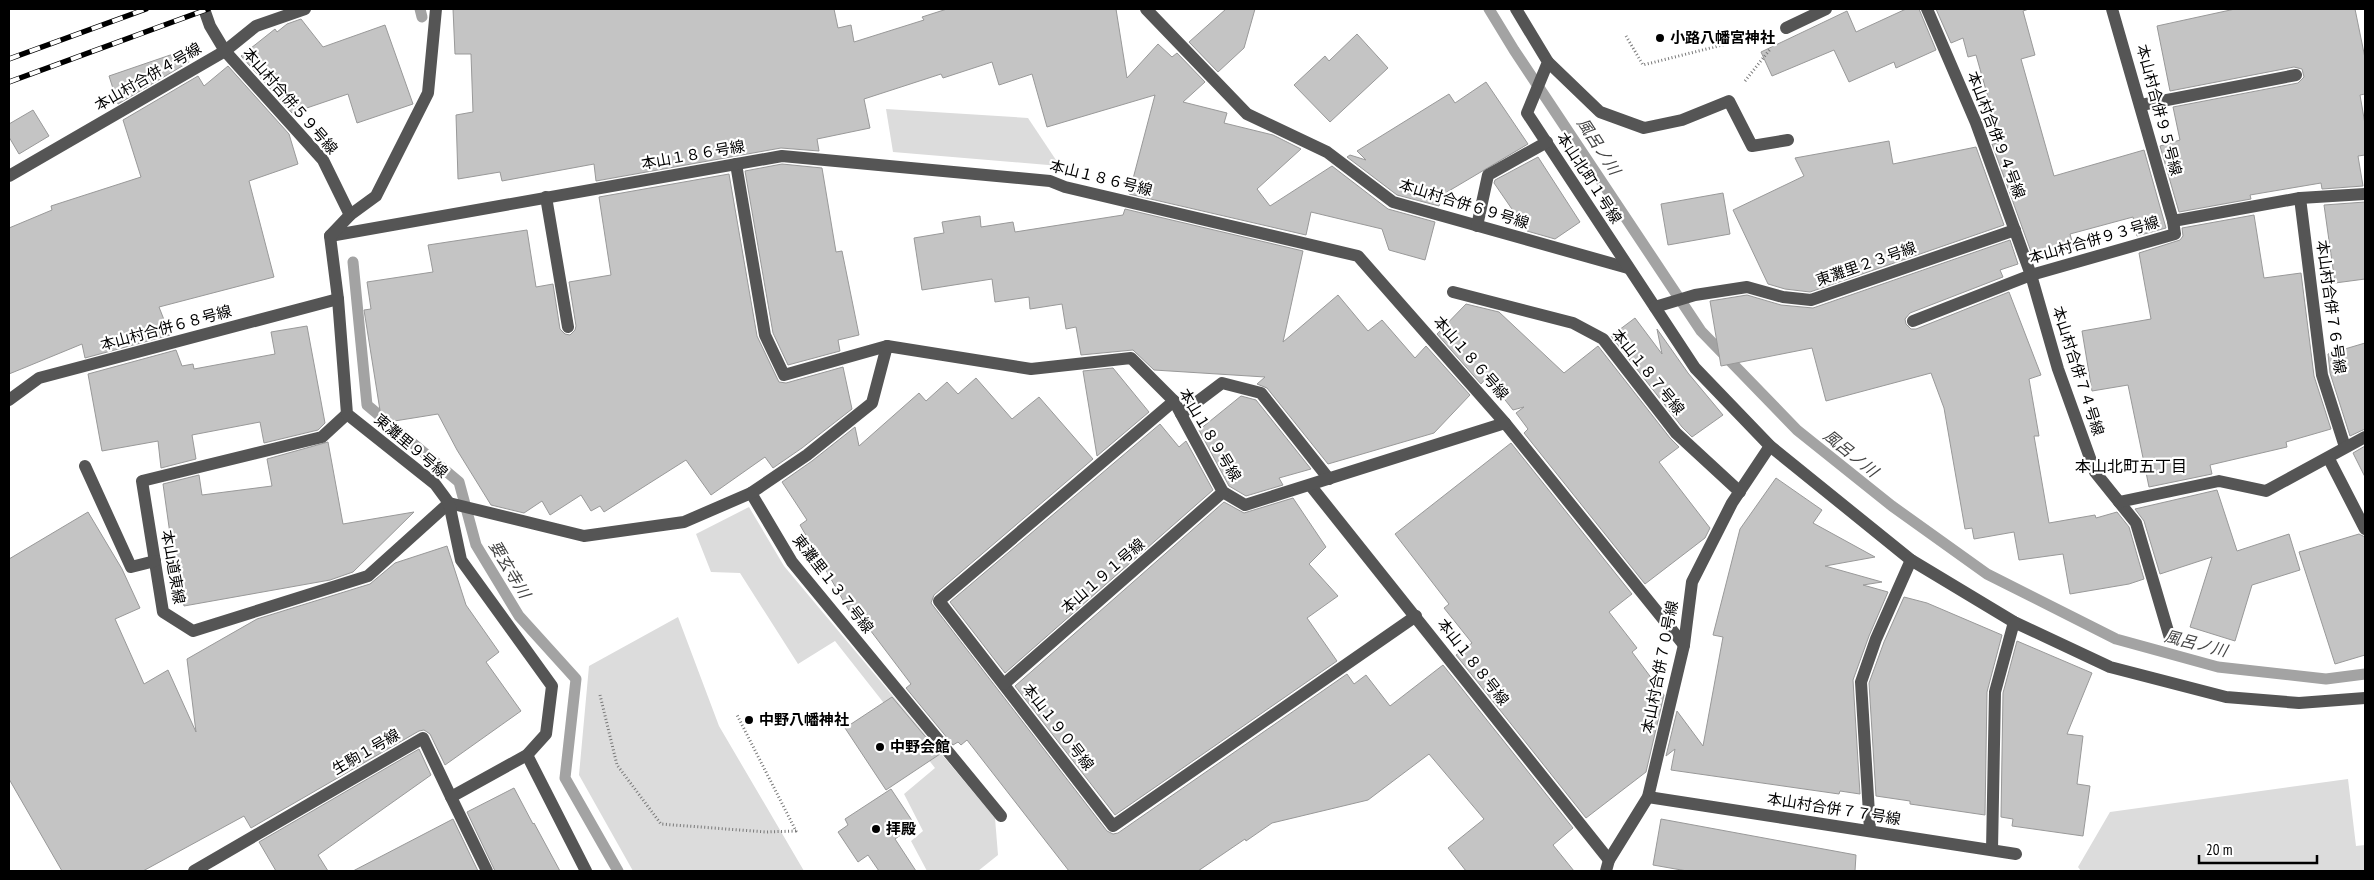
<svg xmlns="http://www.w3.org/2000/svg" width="2374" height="880" font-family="'PT Sans Narrow','Noto Sans JP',sans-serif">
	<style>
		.green { fill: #dcdcdc }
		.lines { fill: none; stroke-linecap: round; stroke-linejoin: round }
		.stream { stroke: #a3a3a3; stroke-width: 11 }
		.building { fill: #c4c4c4; stroke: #999 }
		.path { stroke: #777; stroke-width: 3; stroke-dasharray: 1 2.5; stroke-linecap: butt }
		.minor { stroke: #555; stroke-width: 12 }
		.rail-casing { stroke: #000; stroke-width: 5.5 }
		.rail { stroke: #fff; stroke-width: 4; stroke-dasharray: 11; stroke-linecap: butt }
		.poi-dot { fill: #000; stroke: #fff; stroke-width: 2 }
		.labels { text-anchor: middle; stroke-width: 4.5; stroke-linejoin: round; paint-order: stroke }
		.poi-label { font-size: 15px; font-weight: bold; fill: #000; stroke: #fff; text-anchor: start }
		.street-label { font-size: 15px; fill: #000; stroke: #fff }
		.water-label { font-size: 16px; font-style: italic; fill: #444; stroke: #fff }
		.neighbourhood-label { font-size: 16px; fill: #000; stroke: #fff }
	</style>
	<rect width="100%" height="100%" fill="#fff"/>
	<g class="green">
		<polygon points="886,109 1028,118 1060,166 893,152"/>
		<polygon points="749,507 784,566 995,818 998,855 978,871 927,871 911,841 923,831 904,794 935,768 835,641 798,664 740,573 711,572 696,534"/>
		<polygon points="678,617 719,726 804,871 633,871 579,775 589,666"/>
		<polygon points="2348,779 2356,846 2365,845 2365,871 2081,871 2078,867 2110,812"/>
	</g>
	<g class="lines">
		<g class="stream">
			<polyline points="420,9 422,17"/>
			<polyline points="1489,9 1514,50 1701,331 1797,430 1892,506 1987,574 2116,639 2218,667 2326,679 2365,674"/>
			<polyline points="353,262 367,405 459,482 476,545 519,616 576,679 565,778 618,871"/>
		</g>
	</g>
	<g class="building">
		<polygon points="453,9 834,9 838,28 851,25 854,42 924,20 922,17 947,9 1116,9 1127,78 1158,44 1172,57 1177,53 1205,82 1183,102 1227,113 1224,123 1273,135 1301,149 1257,189 1270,206 1332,166 1388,209 1435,222 1425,260 1389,250 1382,229 1311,212 1306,235 1129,194 1155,95 1047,127 1032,74 999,85 992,62 943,78 941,74 864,99 870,128 817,139 819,151 781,148 596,181 594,164 502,181 500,172 458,179 456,115 473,112 471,54 455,54"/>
		<polygon points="1226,9 1255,9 1244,48 1218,72 1189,42"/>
		<polygon points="1906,9 1919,9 1936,50 1896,68 1894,62 1849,82 1834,50 1772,76 1761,52 1847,11 1856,32"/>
		<polygon points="1936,9 2029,9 2023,11 2035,55 2021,59 2054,176 2144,150 2166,228 2137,236 2133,217 2070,234 2074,248 2034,260 1992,144 2001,143 1976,55 1968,57 1963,38 1951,43"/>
		<polygon points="2235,9 2355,9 2365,58 2365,94 2360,95 2365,124 2365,155 2358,156 2363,186 2322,189 2321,183 2250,195 2251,199 2179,212 2160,146 2180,140 2173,107 2298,83 2304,77 2302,69 2294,67 2170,91 2157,26"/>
		<polygon points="301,19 323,47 385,25 413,104 357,123 348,94 292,113 241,56 275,29 277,32 287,24"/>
		<polygon points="1357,34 1388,68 1330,122 1294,85 1325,56 1329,61"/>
		<polygon points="182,51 189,62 118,104 109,76"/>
		<polygon points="228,66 289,134 298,164 249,181 274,277 159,307 170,335 85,358 82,344 9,374 9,228 52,210 51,206 141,177 123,120 198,76 204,86"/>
		<polygon points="1486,82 1528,144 1442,195 1439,206 1397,195 1347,157 1350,155 1366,160 1357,151 1449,94 1455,103"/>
		<polygon points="33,110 49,136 19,154 9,137 9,124"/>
		<polygon points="1889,141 1893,164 1976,147 2004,225 1810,292 1785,289 1768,284 1733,210 1804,176 1795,158"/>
		<polygon points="1538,157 1580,222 1555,239 1527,231 1494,183 1495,180"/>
		<polygon points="782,164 822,168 836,252 842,251 859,335 838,340 840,351 788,365 773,333 745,171"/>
		<polygon points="729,174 757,336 777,378 779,382 786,383 843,367 852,409 802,448 773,468 765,457 711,495 686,460 604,512 600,506 591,511 581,495 550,515 542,501 524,513 491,505 457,450 438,414 382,423 364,310 371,309 367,282 433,272 428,245 527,230 536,287 553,284 560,329 565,334 570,335 575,330 576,326 569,282 611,275 599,197"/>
		<polygon points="1723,193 1730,234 1668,245 1661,204"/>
		<polygon points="2365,202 2365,279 2335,283 2324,205"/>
		<polygon points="1125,209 1303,251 1283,342 1338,295 1368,331 1382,320 1415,358 1426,346 1470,395 1434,433 1328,464 1267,388 1257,384 1265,377 1154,370 1133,350 1081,355 1076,327 1066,329 1062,304 1030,309 1029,297 995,302 992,279 922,290 914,238 944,233 942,222 980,216 981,227 1013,222 1015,232 1123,215"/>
		<polygon points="2254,215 2264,278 2301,273 2314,376 2331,429 2286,442 2287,447 2210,465 2212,474 2149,487 2128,385 2092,391 2082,331 2151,319 2139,253 2180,240 2183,236 2182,228"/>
		<polygon points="2010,240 2018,264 2000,270 2003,277 1910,313 1905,319 1906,324 1911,329 1916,329 2009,292 2041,375 2029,379 2039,436 2034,436 2049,523 2095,515 2096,518 2117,512 2129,527 2144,579 2129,584 2070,594 2063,554 2019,560 2014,532 1974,539 1972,528 1965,529 1944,408 1931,373 1826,401 1812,348 1721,366 1710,301 1747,295 1781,305 1813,308"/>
		<polygon points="1466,304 1499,312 1564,373 1598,346 1670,438 1679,447 1659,462 1710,528 1705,538 1645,584 1524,433 1528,429 1516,413 1524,407 1513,410 1487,377 1481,384 1437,334"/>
		<polygon points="1635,318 1662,354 1657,329 1688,373 1723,415 1692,437 1682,427 1611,336"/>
		<polygon points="307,326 325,423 318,430 264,443 260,422 192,435 196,459 161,468 158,441 102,451 88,374 176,350 182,366 193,364 194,369 275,354 271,332"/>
		<polygon points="2365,343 2365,429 2350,436 2330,373 2328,354"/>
		<polygon points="1113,368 1149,412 1097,456 1083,371"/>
		<polygon points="976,378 1012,419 1039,397 1093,459 934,595 931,603 1107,831 1113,834 1118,833 1347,674 1354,684 1366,675 1390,706 1443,665 1573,828 1553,845 1574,871 1466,871 1448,848 1484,819 1429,754 1368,800 1272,823 1246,841 1245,839 1198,871 1069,871 967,740 961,745 958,742 953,745 906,688 911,684 861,618 855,621 800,525 807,520 782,482 812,461 855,427 859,446 919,393 926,401 947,382 958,394"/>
		<polygon points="1241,396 1256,400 1311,469 1279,478 1283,485 1246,496 1229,486 1199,430"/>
		<polygon points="1160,424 1179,447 1186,441 1213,490 1005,673 950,602"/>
		<polygon points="328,442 343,524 414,512 353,572 330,580 184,606 181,589 178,591 163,484 199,475 202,495 272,486 267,459"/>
		<polygon points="1511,443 1632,594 1609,612 1637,648 1632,652 1664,695 1646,772 1586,818 1456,655 1472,643 1444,608 1449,604 1395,534"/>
		<polygon points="2365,446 2365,477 2353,453"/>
		<polygon points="1776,478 1822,510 1813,523 1875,557 1825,566 1882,582 1863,585 1888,592 1869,636 1853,680 1860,794 1840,791 1839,794 1671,770 1675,749 1666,756 1677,711 1703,746 1723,637 1713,635 1740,529"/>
		<polygon points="2217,490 2237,551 2289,534 2300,570 2252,585 2235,641 2190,627 2212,557 2160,574 2144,521 2135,509"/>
		<polygon points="1293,498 1326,547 1309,564 1338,596 1307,618 1337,661 1115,815 1015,686 1224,502 1244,513"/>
		<polygon points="88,512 122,569 140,608 115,619 144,684 168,670 196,732 187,659 257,619 370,584 395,563 447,546 466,605 499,652 486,662 521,711 445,765 430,734 424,730 419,731 251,828 244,816 143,871 62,871 9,779 9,559"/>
		<polygon points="2359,534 2365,537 2365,655 2335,664 2299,552"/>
		<polygon points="1904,597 1927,603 2002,635 1987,692 1985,815 1910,804 1910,801 1876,796 1869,683 1884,642"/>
		<polygon points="2017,641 2092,673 2067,734 2083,736 2077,784 2090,786 2083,836 2012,826 2013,819 2001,817 2003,693"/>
		<polygon points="892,697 940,754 886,790 845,728"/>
		<polygon points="419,749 431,775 318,855 328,871 276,871 259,842"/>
		<polygon points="514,788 533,824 534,823 560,871 495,871 467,812"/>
		<polygon points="891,789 915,825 895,839 916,871 879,871 868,855 858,862 838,832 848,825 845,819"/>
		<polygon points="453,819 478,871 353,871"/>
		<polygon points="1661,819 1856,855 1855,871 1687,871 1653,865"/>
	</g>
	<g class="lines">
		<g class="path">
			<polyline points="1626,36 1643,65 1762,35"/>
			<polyline points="1745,81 1771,48"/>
			<polyline points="600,695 617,765 661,824 766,832 796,831 737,715"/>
		</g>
		<g class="minor">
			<polyline points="204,9 210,26 225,51 323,160 350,215"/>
			<polyline points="1146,9 1247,114 1327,152 1393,202 1628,268"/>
			<polyline points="1516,9 1548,62 1527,113 1695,368 1770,446 1911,560 2014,622 2110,667 2226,697 2299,703 2365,698"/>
			<polyline points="1927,9 1976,123 2031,275 2058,369 2095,472 2136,523 2170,638"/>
			<polyline points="2112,9 2173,221"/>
			<polyline points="1786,28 1826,9"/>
			<polyline points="1548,62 1600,112 1644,128 1682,120 1729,101 1752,146 1788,140"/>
			<polyline points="2141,105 2296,75"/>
			<polyline points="736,164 765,335 784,375 887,346"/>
			<polyline points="9,176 225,51 256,26 305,9"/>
			<polyline points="546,197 568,327"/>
			<polyline points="2300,198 2322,375 2345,447"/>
			<polyline points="1477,226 1488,175 1547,142"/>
			<polyline points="330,236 782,156 1050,181 1065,187 1358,256 1505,423 1684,645"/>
			<polyline points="1453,292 1573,323 1603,339 1676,433 1740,492"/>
			<polyline points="1655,307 1695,295 1747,287 1783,297 1811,300 2015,230"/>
			<polyline points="1913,321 2031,275 2175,234 2173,221 2300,198 2365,194"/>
			<polyline points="9,400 39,378 338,299"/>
			<polyline points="1174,401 939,601 1113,826 1416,616"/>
			<polyline points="347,414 322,437 142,481 163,612 193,631 368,576 449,503 584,536 684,522 751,493 792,562 1001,816"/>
			<polyline points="1181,414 1222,383 1261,393 1329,479"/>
			<polyline points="2329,459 2365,529"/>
			<polyline points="85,466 131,567 155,561"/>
			<polyline points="1310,485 1609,860"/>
			<polyline points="751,493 807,455 872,403 887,346 1031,369 1131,358 1174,401 1223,492 1245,505 1505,423"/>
			<polyline points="2119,502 2219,481 2266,491 2365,437"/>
			<polyline points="1004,684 1223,492"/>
			<polyline points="527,755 586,871"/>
			<polyline points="451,797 487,871"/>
			<polyline points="1648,797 2016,854"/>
			<polyline points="1870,830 1861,682 1876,639 1911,560"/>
			<polyline points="1992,850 1995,692 2014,622"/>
			<polyline points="194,871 423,738 451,797 527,755 546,734 552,686 461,560 449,503 435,484 347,414 338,299 330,236 350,215 376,196 428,93 436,9"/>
			<polyline points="1606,871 1609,860 1648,797 1684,645 1692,582 1732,503 1770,446"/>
		</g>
		<defs>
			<g id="rail">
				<polyline points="9,59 146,9"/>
				<polyline points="9,82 208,9"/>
			</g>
		</defs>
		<use href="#rail" class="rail-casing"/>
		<use href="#rail" class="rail"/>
	</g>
	<g class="poi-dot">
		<circle cx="1660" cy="38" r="5"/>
		<circle cx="749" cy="720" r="5"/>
		<circle cx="880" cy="747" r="5"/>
		<circle cx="876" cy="829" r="5"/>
	</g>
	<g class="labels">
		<g class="poi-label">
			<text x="1670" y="43">小路八幡宮神社</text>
			<text x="759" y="725">中野八幡神社</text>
			<text x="890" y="752">中野会館</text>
			<text x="886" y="834">拝殿</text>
		</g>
		<g class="street-label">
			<text transform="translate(148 77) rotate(-30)" y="5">本山村合併４号線</text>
			<text transform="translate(290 101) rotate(49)" y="5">本山村合併５９号線</text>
			<text transform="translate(2159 110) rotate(75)" y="5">本山村合併９５号線</text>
			<text transform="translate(1996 135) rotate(69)" y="5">本山村合併９４号線</text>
			<text transform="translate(693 155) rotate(-10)" y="5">本山１８６号線</text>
			<text transform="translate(1101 178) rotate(14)" y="5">本山１８６号線</text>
			<text transform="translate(1589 178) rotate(57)" y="5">本山北町１号線</text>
			<text transform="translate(1464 204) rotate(17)" y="5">本山村合併６９号線</text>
			<text transform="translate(2094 240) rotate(-16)" y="5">本山村合併９３号線</text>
			<text transform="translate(1866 264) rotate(-19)" y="5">東灘里２３号線</text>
			<text transform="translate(2331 307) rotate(82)" y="5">本山村合併７６号線</text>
			<text transform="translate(166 328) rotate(-15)" y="5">本山村合併６８号線</text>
			<text transform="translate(1471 358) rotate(49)" y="5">本山１８６号線</text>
			<text transform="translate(2078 371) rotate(72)" y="5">本山村合併７４号線</text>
			<text transform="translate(1648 372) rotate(51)" y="5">本山１８７号線</text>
			<text transform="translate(1210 435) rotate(59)" y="5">本山１８９号線</text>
			<text transform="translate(411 446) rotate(40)" y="5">東灘里９号線</text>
			<text transform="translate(173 567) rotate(80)" y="5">本山道東線</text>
			<text transform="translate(1103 576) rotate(-41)" y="5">本山１９１号線</text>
			<text transform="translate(833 584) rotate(52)" y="5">東灘里１３７号線</text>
			<text transform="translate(1473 662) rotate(52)" y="5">本山１８８号線</text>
			<text transform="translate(1660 667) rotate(-79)" y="5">本山村合併７０号線</text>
			<text transform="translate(1058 727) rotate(52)" y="5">本山１９０号線</text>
			<text transform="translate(366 752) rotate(-30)" y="5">生駒１号線</text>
			<text transform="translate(1834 809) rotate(9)" y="5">本山村合併７７号線</text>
		</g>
		<g class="water-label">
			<text transform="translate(1599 146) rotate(57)" y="6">風呂ノ川</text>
			<text transform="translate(1851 453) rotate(39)" y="6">風呂ノ川</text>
			<text transform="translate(510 569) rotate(59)" y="6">要玄寺川</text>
			<text transform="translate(2196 643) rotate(14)" y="6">風呂ノ川</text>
		</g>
		<g class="neighbourhood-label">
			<text x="2131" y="472">本山北町五丁目</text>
		</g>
	</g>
	<rect width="2374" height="880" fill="none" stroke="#000000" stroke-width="20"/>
	<path d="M2199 855v8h118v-8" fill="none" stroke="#000000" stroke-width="2.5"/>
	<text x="2206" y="855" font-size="15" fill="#000000" stroke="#ffffff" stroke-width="4" paint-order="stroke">20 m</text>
</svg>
